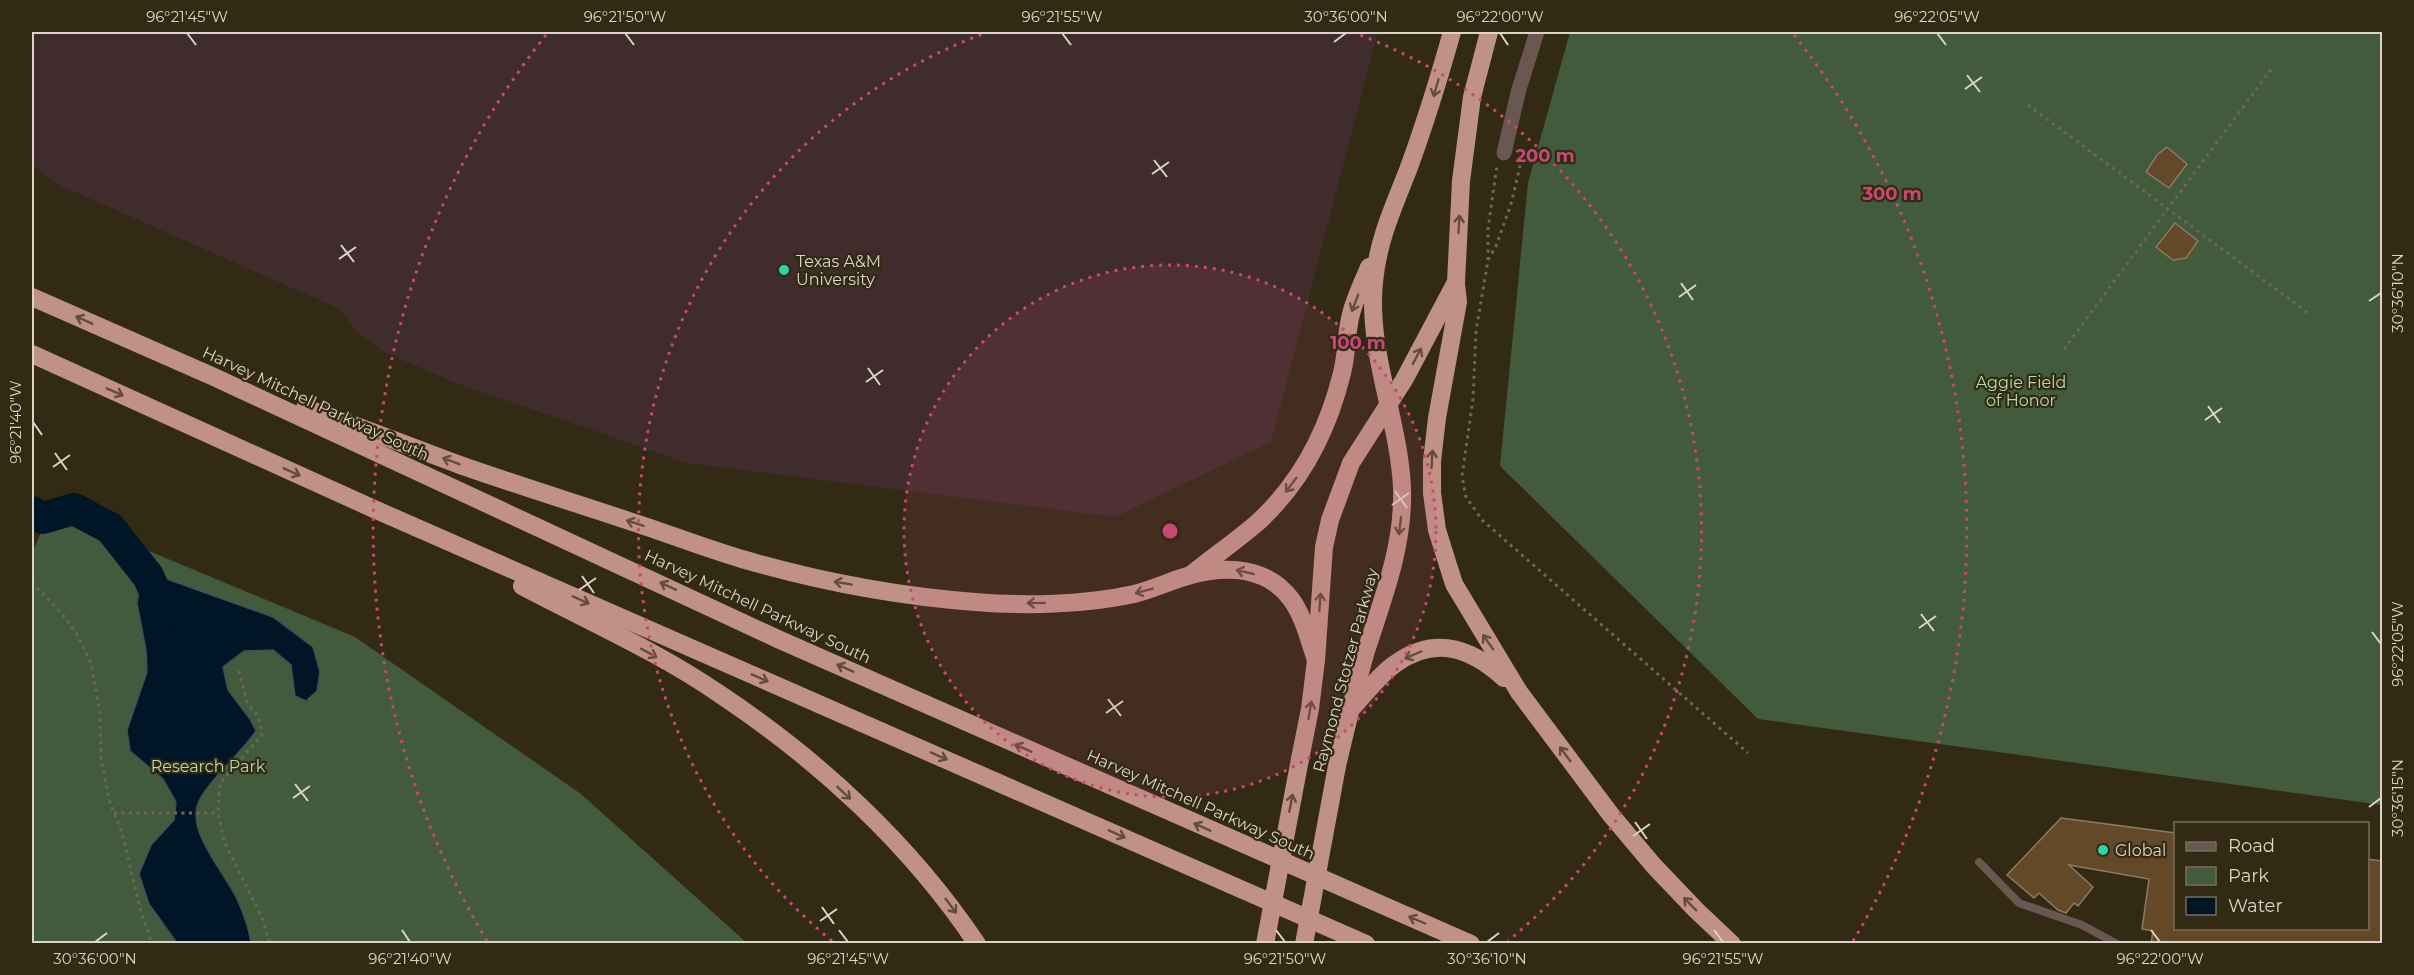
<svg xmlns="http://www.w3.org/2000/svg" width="2414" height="975" font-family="Montserrat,sans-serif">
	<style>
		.education { fill: #402c2d }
		.green { fill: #425b3c }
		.water { fill: #001525; stroke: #414f56; stroke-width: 1.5 }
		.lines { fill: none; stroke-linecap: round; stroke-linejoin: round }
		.river { stroke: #001525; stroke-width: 32 }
		.building { fill: #644929; stroke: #8c7a65; stroke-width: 1.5 }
		.path { stroke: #6e6754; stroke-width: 3; stroke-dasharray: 3 4.5; stroke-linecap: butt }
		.lane { stroke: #6a5751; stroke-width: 8 }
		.street { stroke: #6a5751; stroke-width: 15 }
		.highway { stroke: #c09286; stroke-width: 18 }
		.highway-bridge { stroke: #c09286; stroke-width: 18 }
		.oneway { stroke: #644e3b }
		.ticks { fill: none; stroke: #dad5c8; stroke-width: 2 }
		.ring { fill: none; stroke: #c84776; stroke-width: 3; stroke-dasharray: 3 6 }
		.poi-dot { fill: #2ed4aa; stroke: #322a13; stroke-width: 2 }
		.labels { text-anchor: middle; stroke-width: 4.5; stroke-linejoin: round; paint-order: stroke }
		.poi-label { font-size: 16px; fill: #dad5c8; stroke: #322a13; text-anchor: start }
		.park-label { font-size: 16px; fill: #b1dda4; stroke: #322a13 }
		.street-label { font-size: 16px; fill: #dad5c8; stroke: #322a13 }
		.centre { fill: #c84776; stroke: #322a13; stroke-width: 3 }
		.ring-label { font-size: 18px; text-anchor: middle; font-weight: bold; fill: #c84776; stroke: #322a13; stroke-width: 4.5; stroke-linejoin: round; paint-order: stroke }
		.neatline { fill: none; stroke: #dad5c8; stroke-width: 2 }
		.ticks-label { font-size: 15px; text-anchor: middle; fill: #dad5c8 }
	</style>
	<rect width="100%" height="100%" fill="#322a13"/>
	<polygon class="education" points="32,32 1378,32 1271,442 1115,517 687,463 453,382 384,352 357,332 340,309 61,186 32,165"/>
	<g class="green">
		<polygon points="1570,32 2382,32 2382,805 1758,719 1500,466 1528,183"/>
		<polygon points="51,510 355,637 581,794 747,943 32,944 32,553"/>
	</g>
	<path class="water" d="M153,574L273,617L313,647L320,672L317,691L306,701L295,696L291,665L273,650L244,651L223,667L228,690L250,719L256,731C239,756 214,774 200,799C183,829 225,872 237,899C243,912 249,929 251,943H177L149,904L139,874L151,845L174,820L176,802L163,779L130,751L127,730L147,672L146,650L137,603L141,580Z"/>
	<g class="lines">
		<polyline class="river" points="32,512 43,518 74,509 110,528 148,576 166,616"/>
	</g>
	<g class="building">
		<polygon points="2167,147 2187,164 2169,188 2146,172 2157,155"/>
		<polygon points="2175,223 2198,241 2186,258 2173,260 2156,247"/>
		<polygon points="2061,818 2175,833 2175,928 2367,928 2367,859 2382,861 2382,944 2151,944 2153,931 2142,929 2149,879 2069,865 2093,887 2078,906 2074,903 2066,913 2058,910 2039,893 2034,898 2007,875"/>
	</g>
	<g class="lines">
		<g class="path">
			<polyline points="2028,105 2308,313"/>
			<polyline points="1522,158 1511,204 1496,246 1488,260 1476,331 1473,399 1462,476 1466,497 1482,520 1748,753"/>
			<polyline points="1488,260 1488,229 1497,165"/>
			<polyline points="2064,349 2272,68"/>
			<polyline points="32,582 63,615 78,636 91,663 100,713 101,759 110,802 122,833 141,912 152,944"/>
			<polyline points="239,671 247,702 259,718 262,735 220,783 218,813 224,841 263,920 270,944"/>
			<polyline points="114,813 218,813"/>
		</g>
		<polyline class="lane" points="1979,862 2019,903 2082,925 2117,944"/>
		<polyline class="street" points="1504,153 1519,89 1537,32"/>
		<g class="highway">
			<polyline points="1456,284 1458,302 1437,418 1432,461 1432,493 1437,530 1454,584 1519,692 1611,815 1654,866 1696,910 1732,944"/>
			<polyline points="32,297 214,377 780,640 1471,944"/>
			<polyline points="32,354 374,509 1366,944"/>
			<path d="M305,408C357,425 408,446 460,465C517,485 575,503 632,522C669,534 705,548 742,559C817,581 896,596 975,602C1024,606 1085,605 1134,594C1154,589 1172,580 1191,575C1227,565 1267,567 1291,599C1304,617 1309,640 1316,660"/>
			<path d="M1192,574C1213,557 1236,541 1257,523C1301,483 1328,430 1342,373C1347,354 1346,333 1351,314C1355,298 1363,282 1369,267"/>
			<path d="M522,586C588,621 659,652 721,695C820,761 911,845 977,944"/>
			<path d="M1353,707C1366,693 1379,675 1395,664C1435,635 1471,648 1504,678"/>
			<polyline points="1300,759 1310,709 1316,660 1324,547 1330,520 1351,463 1404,380 1456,282 1461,181 1472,97 1489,32"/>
			<path d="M1337,766C1346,728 1355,689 1366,651C1383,598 1404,546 1402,488C1399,419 1367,353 1374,282C1378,240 1393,208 1408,170C1425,124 1439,78 1452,32"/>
		</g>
		<g class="highway-bridge">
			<polyline points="1265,944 1300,759"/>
			<polyline points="1304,944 1337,766"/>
		</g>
	</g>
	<defs><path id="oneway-shaft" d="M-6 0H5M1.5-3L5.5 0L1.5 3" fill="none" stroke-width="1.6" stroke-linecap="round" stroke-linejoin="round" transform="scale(1.5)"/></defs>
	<g class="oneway">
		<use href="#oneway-shaft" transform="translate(1436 88) rotate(106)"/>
		<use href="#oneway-shaft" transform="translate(1459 224) rotate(-87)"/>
		<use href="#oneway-shaft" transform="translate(1355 303) rotate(111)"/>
		<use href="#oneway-shaft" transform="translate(84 320) rotate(-156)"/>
		<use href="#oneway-shaft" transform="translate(1417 356) rotate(-62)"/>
		<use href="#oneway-shaft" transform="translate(115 392) rotate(24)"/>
		<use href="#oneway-shaft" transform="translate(1432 459) rotate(-87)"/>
		<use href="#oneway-shaft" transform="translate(451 461) rotate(-159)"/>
		<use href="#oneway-shaft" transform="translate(292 472) rotate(24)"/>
		<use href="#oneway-shaft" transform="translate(1291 485) rotate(127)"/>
		<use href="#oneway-shaft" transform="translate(635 523) rotate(-162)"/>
		<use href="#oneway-shaft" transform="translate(1400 526) rotate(97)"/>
		<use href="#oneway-shaft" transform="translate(1245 572) rotate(-167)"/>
		<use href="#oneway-shaft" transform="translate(843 583) rotate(-170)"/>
		<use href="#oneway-shaft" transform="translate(668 586) rotate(-155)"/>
		<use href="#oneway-shaft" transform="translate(1144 591) rotate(165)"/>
		<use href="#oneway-shaft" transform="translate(581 600) rotate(24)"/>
		<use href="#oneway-shaft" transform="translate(1320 602) rotate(-86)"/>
		<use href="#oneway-shaft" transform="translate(1036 603) rotate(179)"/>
		<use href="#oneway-shaft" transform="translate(1488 642) rotate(-125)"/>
		<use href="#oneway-shaft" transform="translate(649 653) rotate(29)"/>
		<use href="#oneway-shaft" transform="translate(1413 655) rotate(157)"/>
		<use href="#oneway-shaft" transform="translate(845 668) rotate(-156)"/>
		<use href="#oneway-shaft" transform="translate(760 678) rotate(24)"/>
		<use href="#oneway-shaft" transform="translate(1310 710) rotate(-80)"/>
		<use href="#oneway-shaft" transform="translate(1023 748) rotate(-156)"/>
		<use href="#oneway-shaft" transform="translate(1565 754) rotate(-127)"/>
		<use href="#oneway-shaft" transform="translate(939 756) rotate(24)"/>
		<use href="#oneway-shaft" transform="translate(844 793) rotate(43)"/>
		<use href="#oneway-shaft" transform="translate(1291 803) rotate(-79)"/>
		<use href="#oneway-shaft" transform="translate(1202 827) rotate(-156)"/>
		<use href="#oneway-shaft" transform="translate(1117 834) rotate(24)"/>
		<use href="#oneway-shaft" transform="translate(1690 904) rotate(-134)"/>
		<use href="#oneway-shaft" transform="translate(951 906) rotate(53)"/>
		<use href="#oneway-shaft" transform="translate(1417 920) rotate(-157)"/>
	</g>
	<path class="ticks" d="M187,33L196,45M625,33L634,45M1062,33L1071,45M1500,33L1508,45M1937,33L1946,45M1334,42L1346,33M1967,75L1980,92M1965,89L1982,77M1154,160L1167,177M1152,174L1169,162M341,245L354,262M339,259L356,247M1681,283L1693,300M1679,297L1696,285M2369,301L2381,293M868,368L880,385M866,382L883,370M2208,406L2220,423M2205,420L2222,408M33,422L42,435M55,453L67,470M53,467L70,455M1395,491L1407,508M1392,505L1409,493M582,576L594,593M579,590L596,578M1921,614L1934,631M1919,628L1936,616M2372,632L2381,644M1108,699L1121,716M1106,713L1123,701M295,784L308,801M293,798L310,786M2369,807L2381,798M1635,822L1647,839M1633,836L1650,824M822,907L834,924M820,921L837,909M402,930L410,942M839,930L848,942M1276,930L1285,942M1714,930L1723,942M2151,930L2160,942M95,942L107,933M1487,942L1499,933"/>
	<circle cx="1170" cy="531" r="266" fill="#c84776" fill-opacity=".12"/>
	<g class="ring">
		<circle cx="1170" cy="531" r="266"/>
		<path d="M832 941A531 531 0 0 1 988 32M1352 32A531 531 0 0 1 1508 941"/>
		<path d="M487 941A797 797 0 0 1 546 35M1794 35A797 797 0 0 1 1853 941"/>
	</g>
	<g class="poi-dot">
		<circle cx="784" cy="270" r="6"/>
		<circle cx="2103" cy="850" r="6"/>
	</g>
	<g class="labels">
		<g class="poi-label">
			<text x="796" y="267">Texas A&amp;M<tspan x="796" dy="18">University</tspan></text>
			<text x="2115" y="856">Global</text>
		</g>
		<g class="park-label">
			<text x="2021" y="388">Aggie Field<tspan x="2021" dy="18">of Honor</tspan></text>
			<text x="208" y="772">Research Park</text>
		</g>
		<g class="street-label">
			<text transform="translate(316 403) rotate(25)" y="6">Harvey Mitchell Parkway South</text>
			<text transform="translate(758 606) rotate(25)" y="6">Harvey Mitchell Parkway South</text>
			<text transform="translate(1345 670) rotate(-75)" y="6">Raymond Stotzer Parkway</text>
			<text transform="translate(1201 804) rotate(24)" y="6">Harvey Mitchell Parkway South</text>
		</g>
	</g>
	<circle cx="1170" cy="531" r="9" class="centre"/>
	<g class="ring-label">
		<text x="1545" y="162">200 m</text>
		<text x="1892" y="200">300 m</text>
		<text x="1358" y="349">100 m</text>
	</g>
	<rect width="2414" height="975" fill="none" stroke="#322a13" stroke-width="66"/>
	<rect x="2174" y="822" width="195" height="108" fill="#322a13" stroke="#756e5b" stroke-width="1.5"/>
	<rect x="2186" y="842" width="30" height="9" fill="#6a5751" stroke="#756e5b" stroke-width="1.5"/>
	<text x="2228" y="852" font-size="18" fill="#dad5c8">Road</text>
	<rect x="2186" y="867" width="30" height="18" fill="#425b3c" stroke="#756e5b" stroke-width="1.5"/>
	<text x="2228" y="882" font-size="18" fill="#dad5c8">Park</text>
	<rect x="2186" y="897" width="30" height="18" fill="#001525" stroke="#756e5b" stroke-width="1.5"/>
	<text x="2228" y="912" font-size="18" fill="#dad5c8">Water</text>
	<rect x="33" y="33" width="2348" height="909" class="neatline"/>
	<g class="ticks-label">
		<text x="187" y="22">96°21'45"W</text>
		<text x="625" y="22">96°21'50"W</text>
		<text x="1062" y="22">96°21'55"W</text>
		<text x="1346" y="22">30°36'00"N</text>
		<text x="1500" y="22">96°22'00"W</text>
		<text x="1937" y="22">96°22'05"W</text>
		<text transform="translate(2398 293) rotate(-90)" y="5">30°36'10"N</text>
		<text transform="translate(16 422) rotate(-90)" y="5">96°21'40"W</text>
		<text transform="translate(2398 644) rotate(-90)" y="5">96°22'05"W</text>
		<text transform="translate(2398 798) rotate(-90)" y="5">30°36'15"N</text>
		<text x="95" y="964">30°36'00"N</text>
		<text x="410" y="964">96°21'40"W</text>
		<text x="848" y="964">96°21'45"W</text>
		<text x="1285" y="964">96°21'50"W</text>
		<text x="1487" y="964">30°36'10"N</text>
		<text x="1723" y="964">96°21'55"W</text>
		<text x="2160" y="964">96°22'00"W</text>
	</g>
</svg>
